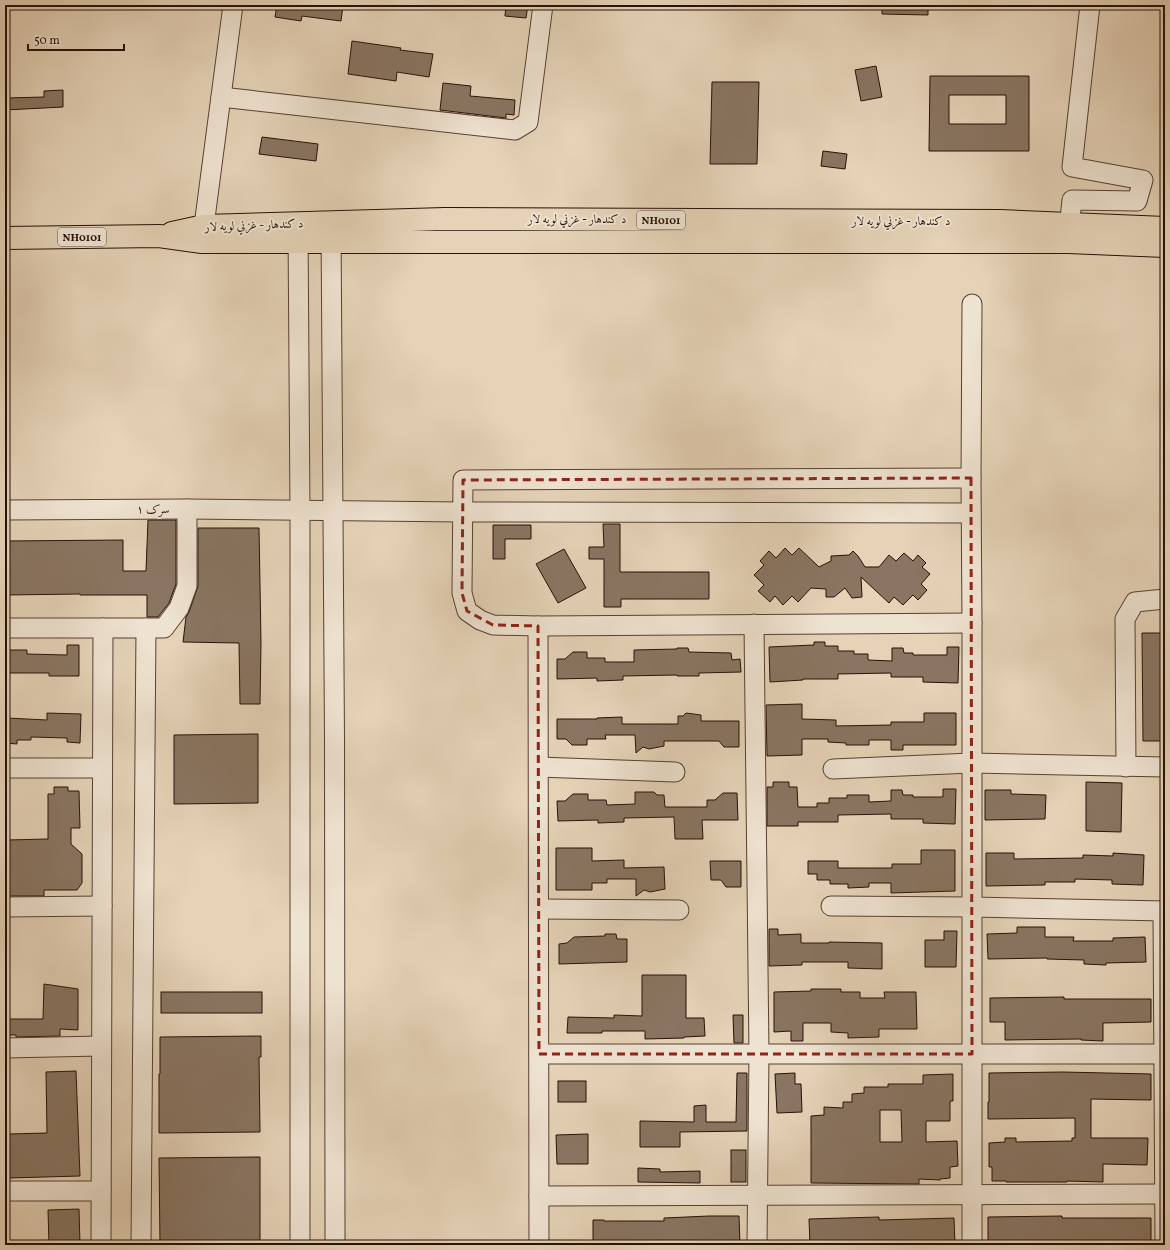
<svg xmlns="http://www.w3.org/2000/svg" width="1170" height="1250" font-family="Vollkorn,Amiri,serif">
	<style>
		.building { fill: #897562; stroke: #261106; fill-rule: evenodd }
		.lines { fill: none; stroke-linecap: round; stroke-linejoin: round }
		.minor-casing { stroke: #564132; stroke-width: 21 }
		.highway-casing { stroke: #261106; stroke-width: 24 }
		.minor { stroke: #eee2d0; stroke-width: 19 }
		.highway { stroke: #e5d2b7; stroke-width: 22 }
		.marked { fill: none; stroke: #8f2418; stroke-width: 3; stroke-dasharray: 8 5; stroke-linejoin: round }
		.labels { text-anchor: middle; stroke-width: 4; stroke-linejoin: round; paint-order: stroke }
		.shield { fill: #eee2d0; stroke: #625043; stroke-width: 1 }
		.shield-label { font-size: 11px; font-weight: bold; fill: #261106 }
		.street-label { font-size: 12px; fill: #261106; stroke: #eee2d0 }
	</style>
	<rect width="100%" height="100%" fill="#e5d2b7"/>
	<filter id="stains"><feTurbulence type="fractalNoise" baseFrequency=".005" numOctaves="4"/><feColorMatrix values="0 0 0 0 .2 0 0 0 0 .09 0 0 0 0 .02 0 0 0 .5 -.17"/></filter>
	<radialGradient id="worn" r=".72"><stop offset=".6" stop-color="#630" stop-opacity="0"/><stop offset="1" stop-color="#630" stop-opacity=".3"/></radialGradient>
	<g class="building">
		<polygon points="277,5 343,5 341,21 302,16 301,21 275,17"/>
		<polygon points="506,5 528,5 526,18 505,16"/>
		<polygon points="882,5 928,5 928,15 882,14"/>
		<polygon points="352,41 401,48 400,50 433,54 429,77 397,72 396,81 348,74"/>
		<polygon points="876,66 882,97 861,101 855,70"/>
		<path d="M930,76H1029V151H929ZM949,95H1006V124H949Z"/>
		<polygon points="712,82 759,82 757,164 710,164"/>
		<polygon points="443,83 471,86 470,96 515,100 514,115 506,114 506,118 440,110"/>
		<polygon points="63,90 63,107 5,110 5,98 44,97 44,91"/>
		<polygon points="262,137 318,144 316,161 259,154"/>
		<polygon points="823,151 847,154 845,169 821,166"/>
		<polygon points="148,520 176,520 176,584 169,603 158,617 147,617 147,595 80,595 80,594 6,595 5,541 123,540 123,571 146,571"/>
		<polygon points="603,524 620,524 620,572 709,572 709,599 621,599 621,607 604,607 604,559 589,559 589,547 604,547"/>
		<polygon points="493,525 531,525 531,539 505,539 505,559 493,559"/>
		<polygon points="198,528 259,528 261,643 260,704 240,704 239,643 183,642 186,617 189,612 198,586"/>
		<polygon points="785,548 792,555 799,548 819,567 831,561 831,556 849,555 853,551 858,556 865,567 879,567 889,555 896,561 904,553 913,561 918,555 926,563 922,567 930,574 921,584 927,590 918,600 913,595 903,605 894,597 889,603 861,577 862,597 852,598 845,588 834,597 826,597 826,589 811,588 798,602 792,596 783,605 775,596 770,602 758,591 764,585 754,575 764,565 760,561 769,551 776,558"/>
		<polygon points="564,549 586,588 558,603 536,564"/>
		<polygon points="1142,633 1165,633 1164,741 1143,741"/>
		<polygon points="814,642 825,642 825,646 838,646 838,651 854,651 854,654 868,654 868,660 892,661 892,648 903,648 904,653 913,653 913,655 947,655 947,647 959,647 958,683 923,682 923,677 891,677 891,673 838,674 838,679 803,679 803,680 770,682 769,647 814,645"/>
		<polygon points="67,645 79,645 79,676 49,676 49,673 6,673 6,650 27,650 27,654 67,655"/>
		<polygon points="677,648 688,648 689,652 731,653 732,660 740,659 741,672 699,673 699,676 677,676 677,675 623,676 623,680 597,681 597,678 557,679 557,659 565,659 573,652 587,652 587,658 605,658 605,662 634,662 634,650 677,649"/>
		<polygon points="802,704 802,719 836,720 836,726 891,725 891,722 924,722 924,713 956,713 956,745 903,745 903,750 891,750 891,740 869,740 869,745 846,745 846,743 828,742 828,739 802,739 802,755 767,756 766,705"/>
		<polygon points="47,713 81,714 80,743 67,742 67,738 31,737 31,740 17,740 17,744 6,743 7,718 47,720"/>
		<polygon points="686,713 701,715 701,721 739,721 739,747 724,747 719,741 664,741 664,746 649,749 643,747 636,753 635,735 605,735 606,739 587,739 587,745 572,745 566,739 557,739 557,719 597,719 597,718 622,717 622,724 678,724 678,716 683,716"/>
		<polygon points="258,734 258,803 174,804 174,735"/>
		<polygon points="773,782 789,782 789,787 797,787 798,807 817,807 817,803 829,803 829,798 847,798 847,795 869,795 869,802 891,801 891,790 902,790 903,795 913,795 913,797 943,797 943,789 956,789 955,824 923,823 923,819 891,819 891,814 838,815 838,822 798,822 798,826 767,826 767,787 773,787"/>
		<polygon points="1086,782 1122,783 1121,832 1086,831"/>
		<polygon points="54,787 68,787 68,791 79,791 80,828 71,828 71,844 82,854 82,883 77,890 44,890 44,896 7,896 7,840 48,839 48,794 54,794"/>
		<polygon points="985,790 1011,790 1011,794 1046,795 1045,819 985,820"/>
		<polygon points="635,792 654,792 657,795 664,795 665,807 707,807 707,800 715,800 723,793 737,793 738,820 702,820 703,839 675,839 674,817 624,818 624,822 598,823 598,820 558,821 557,801 565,801 573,794 588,794 588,800 606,800 607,805 635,804"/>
		<polygon points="556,848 592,848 592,861 624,860 624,868 664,867 665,889 650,892 644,890 636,896 636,879 607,879 607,883 592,883 592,890 556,890"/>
		<polygon points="921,850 955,850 955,891 891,893 891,883 869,883 869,887 848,888 848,884 830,884 830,880 817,880 817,874 808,874 808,861 838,861 838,868 892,868 892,864 921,864"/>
		<polygon points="986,853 1014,853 1014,859 1083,858 1083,855 1113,856 1113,853 1144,855 1143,885 1112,884 1112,880 1075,879 1075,882 1045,882 1045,885 986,886"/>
		<polygon points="710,861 741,861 741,887 726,887 721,880 711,880"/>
		<polygon points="1017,927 1045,927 1045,937 1074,937 1073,941 1113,941 1113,938 1145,937 1146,962 1106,963 1106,965 1084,964 1084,960 1047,959 1047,958 988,959 987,934 1017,933"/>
		<polygon points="769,929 778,929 778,935 801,934 801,943 829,943 829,942 882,943 882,969 848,968 848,962 802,962 802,965 769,966"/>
		<polygon points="944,931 957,931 956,967 925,967 925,940 944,940"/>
		<polygon points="605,934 616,934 617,939 627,939 627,962 559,964 559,944 567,943 574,937 605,936"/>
		<polygon points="642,975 686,975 686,1018 704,1018 705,1036 684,1037 684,1038 645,1039 645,1031 602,1031 602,1033 567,1033 568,1017 614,1018 614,1015 642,1016"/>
		<polygon points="44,984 78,989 78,1030 60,1029 60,1036 16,1037 16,1035 7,1035 7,1019 43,1019"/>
		<polygon points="811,989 841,989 841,992 860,992 860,998 885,998 884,992 916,992 917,1029 879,1029 879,1037 848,1038 848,1033 831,1032 831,1023 803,1023 803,1041 791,1041 791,1031 774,1032 774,992 811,991"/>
		<rect x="161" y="992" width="101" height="21"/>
		<polygon points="1064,997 1064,999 1151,999 1151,1022 1103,1023 1103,1041 1081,1040 1081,1039 1005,1040 1005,1022 990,1022 990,998"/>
		<polygon points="733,1015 743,1015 743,1043 734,1043"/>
		<polygon points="261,1036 261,1057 259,1057 260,1132 159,1133 159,1074 160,1074 160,1037"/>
		<polygon points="76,1071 80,1176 9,1178 8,1134 47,1133 46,1072"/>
		<polygon points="1063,1072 1151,1074 1151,1100 1091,1099 1091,1138 1148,1138 1147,1165 1103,1164 1103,1182 1067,1181 1067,1182 1006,1182 1006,1181 992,1181 992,1167 989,1167 989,1143 1005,1142 1005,1138 1016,1138 1016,1142 1072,1141 1072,1138 1075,1138 1075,1118 988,1119 988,1102 989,1102 989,1073"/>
		<polygon points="737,1073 747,1073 747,1131 680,1132 680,1147 640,1147 640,1121 694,1122 694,1106 706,1105 706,1122 736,1122"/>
		<polygon points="795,1073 795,1084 801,1084 802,1112 777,1113 775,1074"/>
		<path d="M953,1074V1101H950V1121H926V1142L957,1141L958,1166L950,1167V1178L940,1179V1180L919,1179V1184L811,1183V1116L824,1115V1107L843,1108V1102H852V1094L864,1093V1087H888V1084H923V1075ZM880,1110H901L902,1142H880Z"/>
		<rect x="558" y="1081" width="28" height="21"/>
		<polygon points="588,1134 588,1164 557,1164 556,1135"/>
		<rect x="731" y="1150" width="15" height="32"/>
		<polygon points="260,1157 260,1245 160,1245 159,1158"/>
		<polygon points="638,1168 660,1169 660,1172 700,1171 700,1183 638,1182"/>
		<polygon points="79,1209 80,1245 49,1245 48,1210"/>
		<polygon points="709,1216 739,1216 740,1245 593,1245 593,1220 604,1220 604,1221 664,1221 664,1218"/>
		<polygon points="1062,1216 1062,1218 1151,1218 1151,1244 988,1245 988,1217"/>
		<polygon points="879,1217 879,1220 954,1218 955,1245 810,1245 809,1219"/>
	</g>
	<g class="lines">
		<defs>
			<g id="minor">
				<polyline points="221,97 515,130 528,122 543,5"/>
				<path d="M331,226C334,566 336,905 335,1245"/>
				<polyline points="298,227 300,511 300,1245"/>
				<polyline points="1068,238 1072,200 1137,201 1143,180 1072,167 1090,5"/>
				<polyline points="202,241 233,5"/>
				<polyline points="971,478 463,480 462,593 467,611 480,620 493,625 538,626 972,623"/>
				<polyline points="5,510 187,509 462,512 971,513"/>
				<polyline points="754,624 759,1054 757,1245"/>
				<polyline points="538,626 539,1245"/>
				<polyline points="5,628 164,628 179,608 187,586 187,509"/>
				<polyline points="539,767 675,772"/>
				<polyline points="1126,767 1125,619 1135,602 1165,599"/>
				<polyline points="5,768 102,768"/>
				<polyline points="833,769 972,763 1165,767"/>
				<polyline points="831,906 972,907 1165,911"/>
				<polyline points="5,907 102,906"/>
				<polyline points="539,909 679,910"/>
				<polyline points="1163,911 1165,1245"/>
				<polyline points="5,1048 101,1046"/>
				<polyline points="539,1054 1165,1054"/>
				<polyline points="5,1191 101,1191"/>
				<polyline points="539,1196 1165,1194"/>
				<polyline points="101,1245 103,628"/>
				<polyline points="141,1245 146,628"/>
				<polyline points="972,1245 972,623 971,478 972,304"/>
			</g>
			<g id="highway">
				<polyline points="172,233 204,226 445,219 1000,221 1165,228"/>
				<polyline points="5,238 159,236 202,242 1068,242 1165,246"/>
			</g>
		</defs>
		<use href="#minor" class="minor-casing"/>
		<use href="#highway" class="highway-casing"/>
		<use href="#minor" class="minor"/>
		<use href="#highway" class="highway"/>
	</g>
	<path class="marked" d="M971,478L972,1054H539L538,626L493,625L467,611L462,593L463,480Z"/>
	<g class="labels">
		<g class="shield">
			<rect x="637" y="211" width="48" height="18" rx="3"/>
			<rect x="58" y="228" width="48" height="18" rx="3"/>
		</g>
		<g class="shield-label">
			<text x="661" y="224">NH0101</text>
			<text x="82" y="241">NH0101</text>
		</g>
		<g class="street-label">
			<text x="577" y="223">د کندهار - غزني لويه لار</text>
			<text x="901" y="225">د کندهار - غزني لويه لار</text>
			<text transform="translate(254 225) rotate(-2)" y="4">د کندهار - غزني لويه لار</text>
			<text x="153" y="513">سرک ۱</text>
		</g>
	</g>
	<rect width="1170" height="1250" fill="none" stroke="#e5d2b7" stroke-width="20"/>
	<rect x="6" y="6" width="1158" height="1238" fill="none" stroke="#261106" stroke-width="2"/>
	<rect x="10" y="10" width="1150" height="1230" fill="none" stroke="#261106"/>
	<path d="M28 44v6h96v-6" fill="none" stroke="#261106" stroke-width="2"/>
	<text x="34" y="44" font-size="12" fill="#261106" stroke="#eee2d0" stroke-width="3" paint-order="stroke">50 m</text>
	<rect width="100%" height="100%" filter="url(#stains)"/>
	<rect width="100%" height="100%" fill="url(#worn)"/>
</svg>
